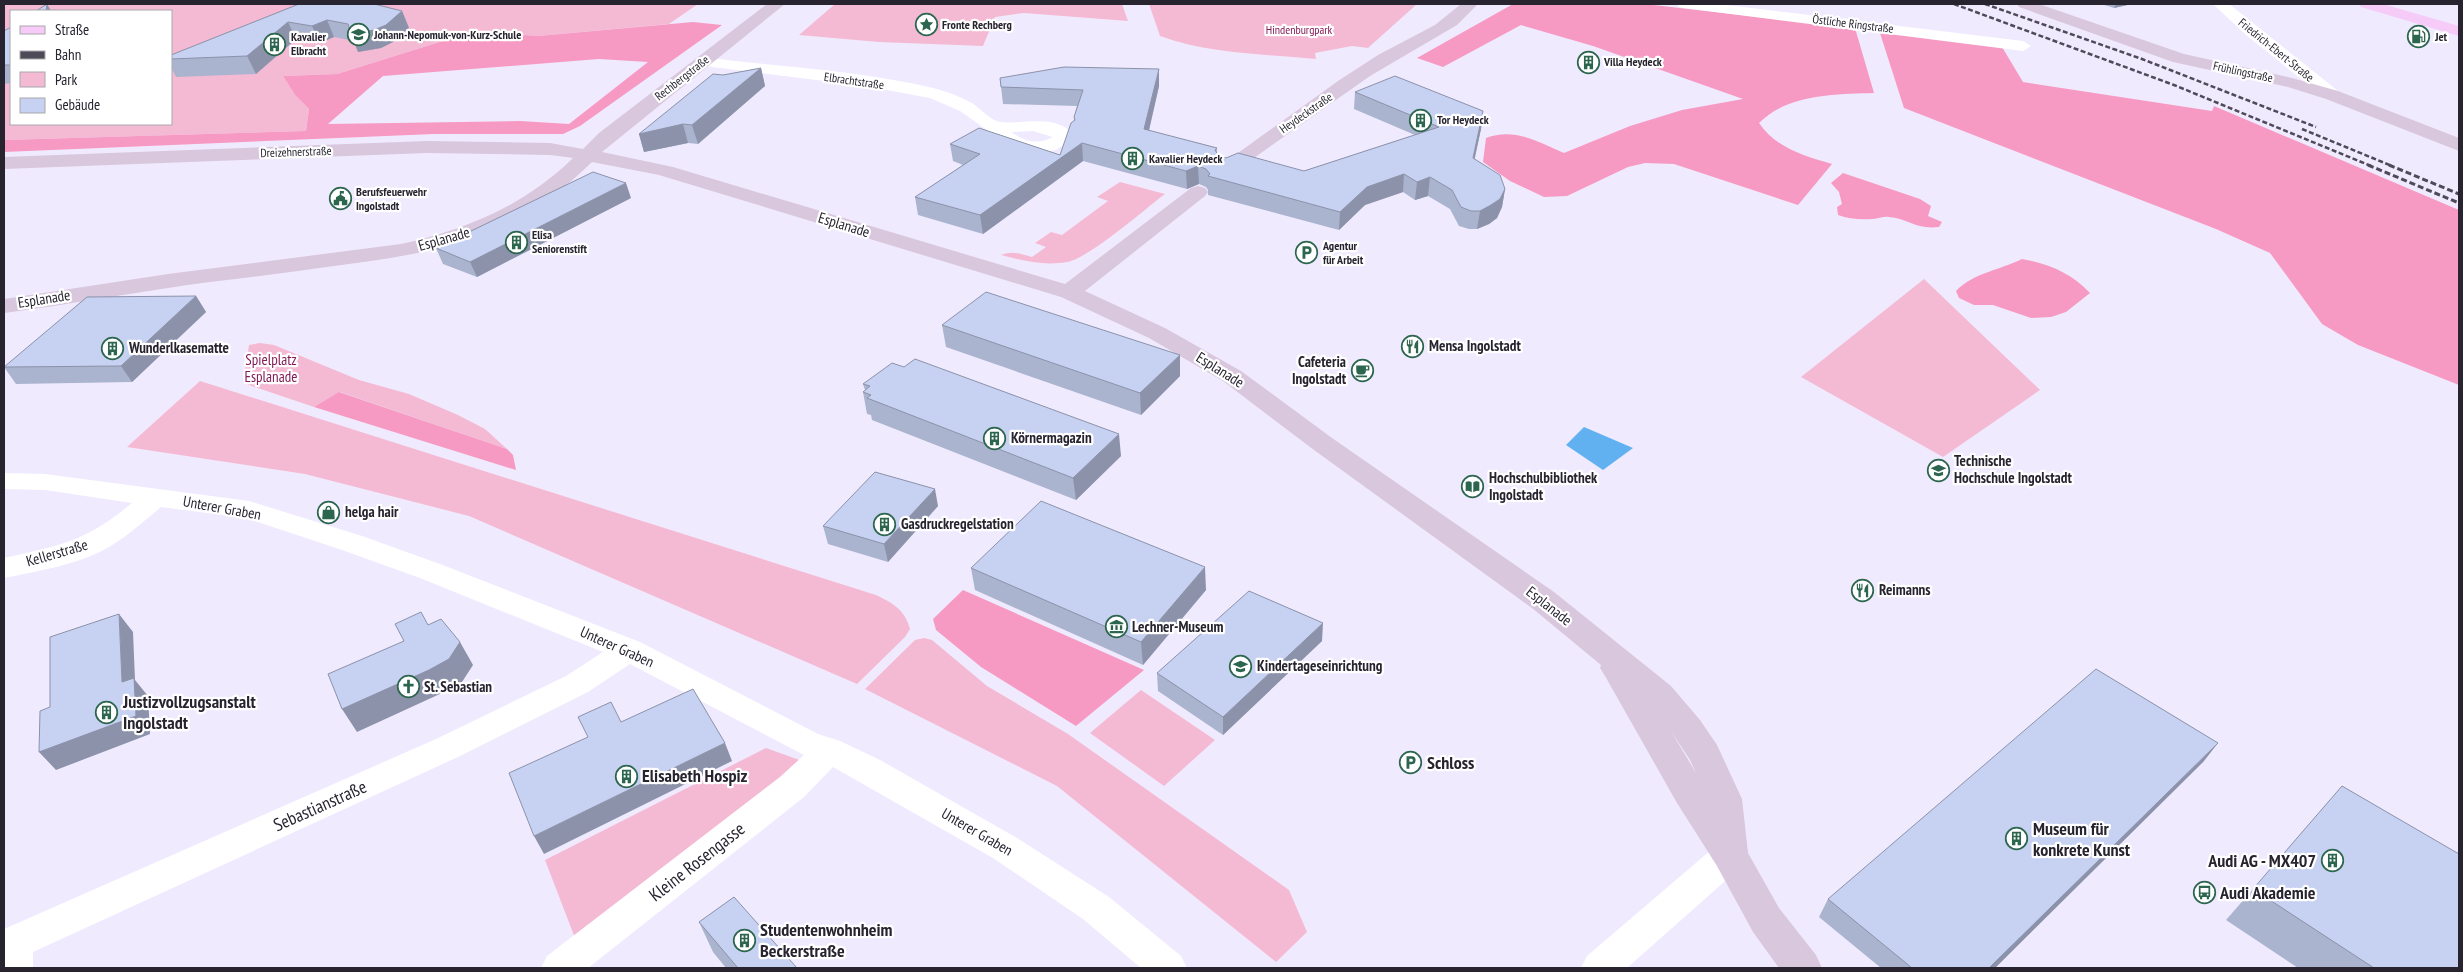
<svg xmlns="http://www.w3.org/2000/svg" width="2463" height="972" font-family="'PT Sans Narrow',sans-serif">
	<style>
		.green { fill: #f5bad3; fill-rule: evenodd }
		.forest { fill: #f69ac3; fill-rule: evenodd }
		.water { fill: #61b1f0 }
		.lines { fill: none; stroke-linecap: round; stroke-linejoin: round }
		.street { fill: #fff; fill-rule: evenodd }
		.secondary { fill: #d9c7dd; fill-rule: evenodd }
		.primary { fill: #f6cbf8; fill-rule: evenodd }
		.rail-far1 { stroke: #4e4a58; stroke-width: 2.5; stroke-dasharray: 5 2.5; stroke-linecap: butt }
		.rail { stroke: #4e4a58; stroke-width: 3; stroke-dasharray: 6 3; stroke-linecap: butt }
		.wall { fill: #abb4cf }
		.shaded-wall { fill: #8b92a9 }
		.building { fill: #c7d1f1; stroke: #8b92a9 }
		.labels { text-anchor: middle; stroke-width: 4.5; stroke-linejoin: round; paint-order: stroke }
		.far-street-label { font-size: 12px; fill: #272430; stroke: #fff }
		.far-poi-label { font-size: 12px; font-weight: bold; fill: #272430; stroke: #fff; text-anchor: start }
		.far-park-label { font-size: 12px; fill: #851c57; stroke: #fff }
		.street-label { font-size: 15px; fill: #272430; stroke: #fff }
		.poi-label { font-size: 15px; font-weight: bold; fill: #272430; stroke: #fff; text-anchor: start }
		.park-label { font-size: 15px; fill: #851c57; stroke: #fff }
		.near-poi-label { font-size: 18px; font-weight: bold; fill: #272430; stroke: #fff; text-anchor: start }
		.near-street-label { font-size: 18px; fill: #272430; stroke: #fff }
	</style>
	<rect width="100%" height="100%" fill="#f0eaff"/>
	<g class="green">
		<path d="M4,4H698L669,24L538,36L484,32L446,40L337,74L283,76L295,95L309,109L306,131L4,140ZM11,11H171V124H11Z"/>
		<polygon points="835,4 1122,4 1128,21 1024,13 995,17 983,46 879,42 799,35"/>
		<path d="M1149,4H1417L1368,48L1352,46L1315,53L1316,59C1263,54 1210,54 1160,36Z"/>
		<path d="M1120,182L1165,194C1145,209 1088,259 1067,262C1044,266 1023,261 1001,255C1013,250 1021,254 1032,257L1046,247L1035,243L1051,232L1062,235L1108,201L1097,197Z"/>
		<polygon points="1924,279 2040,390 1943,457 1801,377"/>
		<polygon points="260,343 274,345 359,380 409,394 458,415 485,429 507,449 340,392 314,407 243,383 249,345"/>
		<path d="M200,381L876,595C893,603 905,610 910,629L905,637L857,684L469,516L305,474L127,447Z"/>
		<polygon points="924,638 932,640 987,686 1068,734 1289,890 1307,932 1276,962 1057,786 865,689 915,640"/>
		<polygon points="1141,690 1215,740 1164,786 1090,733"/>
		<polygon points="766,748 805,762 575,938 545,860"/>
	</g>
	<g class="forest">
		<path d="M1513,4H1645L1855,28L1874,93C1837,94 1787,94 1759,123C1776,148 1804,156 1832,164L1798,205L1674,164L1645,163L1628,167L1567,196L1544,197L1510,181L1483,162L1486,138C1514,127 1538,142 1564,153L1630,126L1682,110L1743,99L1593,46L1521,25L1443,67L1417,58Z"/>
		<path d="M693,22L722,25L580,126L563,134H434L4,152V140L306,131L309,109L295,95L283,76L337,74L446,40L484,32L538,36ZM599,59L648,62L569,124L520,121L328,124L383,76Z"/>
		<polygon points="1879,30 2002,47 2023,82 2212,111 2214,106 2459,210 2459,385 2358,345 2322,324 2270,253 2216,229 1904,108"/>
		<path d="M1843,173L1920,199L1931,206L1928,216L1942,222L1939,227C1916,230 1907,218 1889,217C1884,216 1878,219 1873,219C1860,220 1849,219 1838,215L1837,207L1842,204L1839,192L1831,183Z"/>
		<path d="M2022,259C2049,264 2071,273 2090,293L2066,312L2051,317L2031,318L1993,305H1974L1959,298L1956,291C1973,273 2000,270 2022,259Z"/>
		<polygon points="339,392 507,449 513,455 516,470 314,407"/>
		<polygon points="963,590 1144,670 1076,726 981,667 936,630 933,619"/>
	</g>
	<polygon class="water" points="1584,427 1633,448 1603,470 1566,445"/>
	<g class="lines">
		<g class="street">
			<polygon points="1677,4 1718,4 2023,41 2031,46 2023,51 1684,8 1679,7"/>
			<polygon points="2213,4 2229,4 2338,91 2341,95 2338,99 2326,99 2246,35"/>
			<path d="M702,57C779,67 857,70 933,88C946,91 959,96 972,103C980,108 991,121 1000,122C1022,125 1058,112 1075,137L1056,150L1035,154L1014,149L960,111L930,98L865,86L696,65L694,62L696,59ZM1033,131L1053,137C1037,145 1026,142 1011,132Z"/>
			<path d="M4,473L45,474L249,501L362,536L440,564L640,642L818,734L840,741L880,760L1017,838L1109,897L1181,956L1187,968H1141L1083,919L993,858L833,767L804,797L588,968H541L547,956L780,777L804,755L630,664L588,692L458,757L33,952V968H4V929L436,739L566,676L603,652L420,578L342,550L246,518L161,507C144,521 128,536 109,547C78,565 38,571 4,578V558C62,545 85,542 132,503L45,490L4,489Z"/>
			<polygon points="1730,840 1742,844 1747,855 1742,866 1627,968 1581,968 1587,956 1718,844"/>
		</g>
		<g class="secondary">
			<path d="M767,4H785L602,152L673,167L1065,284L1191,188L1198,186L1205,188L1208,192L1205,196L1085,291L1165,328L1241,371L1332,438L1554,592L1671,686L1700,720L1717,745L1742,799L1748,853L1779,908L1816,955L1822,968H1779L1753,932L1717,866L1677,803L1605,676L1600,668L1601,665L1532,608L1314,450L1223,381L1149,338L1061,297L659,175L592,162C515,238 438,253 334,266C293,272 252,277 210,282C141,291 73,304 4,313V299L168,274L401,244C466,230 525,205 573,158L550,155L427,153L4,169V157L427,141L550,143L583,149L599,133ZM1671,731L1690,760L1696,773Z"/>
			<polygon points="1461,4 1478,4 1457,25 1370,76 1234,172 1227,174 1220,172 1217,168 1338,81 1378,55 1435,25"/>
			<polygon points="2017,4 2039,4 2184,54 2292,78 2338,91 2459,138 2459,151 2326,99 2288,87 2173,62 2019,7"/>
		</g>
		<polygon class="primary" points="2359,4 2383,4 2459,26 2459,36 2361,7"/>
		<g class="rail-far1">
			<polyline points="1954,4 2174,85 2371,166"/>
			<polyline points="1985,4 2142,59 2316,127"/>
			<polyline points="2302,129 2392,166"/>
		</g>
		<g class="rail">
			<polyline points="2368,165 2459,203"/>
			<polyline points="2389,165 2459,194"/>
		</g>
	</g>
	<g class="wall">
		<polygon points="299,4 402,11 409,28 393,42 381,48 358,52 354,41 334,37 320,43 296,39 256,74 176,77 171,67 171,55"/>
		<polygon points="2101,4 2132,4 2114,8"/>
		<polygon points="11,27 11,83 4,84 4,31"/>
		<polygon points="761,68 765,86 698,144 688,143 644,152 639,134 723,75"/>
		<polygon points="1000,78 1159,86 1149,131 1217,148 1217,153 1218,155 1226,158 1304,171 1415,135 1354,109 1355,92 1483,111 1481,129 1474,159 1505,189 1502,207 1497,218 1489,224 1477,229 1469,229 1459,226 1450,209 1428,196 1415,200 1403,192 1365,205 1339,230 1208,195 1208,190 1206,187 1199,184 1187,189 1083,161 983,234 918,215 915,197 963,165 953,161 950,144 1060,155 1074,121 1074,117 1077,106 1003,104"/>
		<polygon points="631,198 477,277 443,264 436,248"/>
		<polygon points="196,296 206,312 132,382 16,384 4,367"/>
		<polygon points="942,325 1180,355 1180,376 1141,415 946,347"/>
		<polygon points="863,384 1121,456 1076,500 872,420 871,415 867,414 863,392 865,390"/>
		<polygon points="938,506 888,562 828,544 823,526"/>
		<polygon points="971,568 1206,590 1143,665 975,590"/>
		<polygon points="1322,641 1223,735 1158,691 1157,673"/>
		<polygon points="2204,761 1995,968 1881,968 1819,917 1828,899"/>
		<polygon points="2253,889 2459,968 2298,968 2226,920"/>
		<polygon points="699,922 797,968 726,968 713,952"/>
	</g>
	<g class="shaded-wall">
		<polygon points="47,4 51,11 46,11"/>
		<polygon points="2116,4 2132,4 2114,8"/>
		<polygon points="402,11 409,28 393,42 381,48 358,52 351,34"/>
		<polygon points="327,20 334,37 320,43 312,26"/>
		<polygon points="288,22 296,39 256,74 247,56"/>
		<polygon points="761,68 765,86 698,144 692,125"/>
		<polygon points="1159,69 1159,86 1145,147 1144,129"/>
		<polygon points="1483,111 1481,129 1471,176 1473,158"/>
		<polygon points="683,124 688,143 644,152 639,134"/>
		<polygon points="1082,143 1083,161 983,234 980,215"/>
		<polygon points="1198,166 1199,184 1187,189 1186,171"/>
		<polygon points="1404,174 1403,192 1365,205 1339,230 1340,212 1367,187"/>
		<polygon points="1430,177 1428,196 1415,200 1417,182"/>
		<polygon points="626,183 631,198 477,277 470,262"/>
		<polygon points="1505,189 1502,207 1497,218 1489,224 1477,229 1480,211"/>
		<polygon points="196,296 206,312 132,382 121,366"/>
		<polygon points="1180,355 1180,376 1141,415 1140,393"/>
		<polygon points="1119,434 1121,456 1076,500 1073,478"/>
		<polygon points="935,489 938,506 888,562 884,544"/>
		<polygon points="1205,567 1206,590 1143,665 1141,642"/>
		<polygon points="119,614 133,632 135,680 148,696 150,734 56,770 39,752 122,682"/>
		<polygon points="1323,623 1322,641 1223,735 1223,717"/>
		<polygon points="460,642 473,665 462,682 442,693 357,732 342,709"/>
		<polygon points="725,743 732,761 544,854 534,836"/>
		<polygon points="2218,743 2204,761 1995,968 1989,968"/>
	</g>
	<g class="building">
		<polygon points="47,4 46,11 36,11"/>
		<polygon points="299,4 374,4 402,11 386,25 374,30 351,34 348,24 327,20 312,26 288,22 247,56 171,59 171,55"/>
		<polygon points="11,27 11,65 4,65 4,31"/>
		<polygon points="1064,67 1159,69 1144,129 1217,148 1215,150 1218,155 1226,158 1238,153 1304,171 1439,127 1355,92 1395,76 1483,111 1473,158 1500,175 1505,189 1500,199 1491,205 1480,211 1471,211 1461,207 1452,190 1430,177 1417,182 1404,174 1367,187 1340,212 1208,176 1210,174 1206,169 1198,166 1186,171 1082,143 980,215 915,197 980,154 950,144 979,128 1060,155 1071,123 1075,120 1074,117 1083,90 1001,87 1000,78"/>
		<polygon points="761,68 692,125 683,124 639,134 713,74 723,75"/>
		<polygon points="593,172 626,183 470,262 436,248"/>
		<polygon points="986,292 1180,355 1140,393 942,325"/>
		<polygon points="196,296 121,366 4,367 87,297"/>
		<polygon points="915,359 1119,434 1073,478 867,398 871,395 863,392 870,386 863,384 892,363 904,367"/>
		<polygon points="875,472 935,489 884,544 823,526"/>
		<polygon points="1041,501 1205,567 1141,642 971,568"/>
		<polygon points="1249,591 1323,623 1223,717 1157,673"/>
		<polygon points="421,612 428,625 441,619 460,642 449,659 429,670 342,709 328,674 404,641 395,624"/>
		<polygon points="119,614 122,682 134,678 136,716 39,752 40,711 50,707 50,637"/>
		<polygon points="2096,669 2218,743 1989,968 1912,968 1828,899"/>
		<polygon points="693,689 725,743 534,836 509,773 588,737 578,717 611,702 621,722"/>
		<polygon points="2342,786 2459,854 2459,968 2374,968 2253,889"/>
		<polygon points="734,897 797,968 738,968 699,922"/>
	</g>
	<defs>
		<symbol id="sight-ring" viewBox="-11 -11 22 22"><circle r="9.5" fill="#fff" stroke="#2d664e" stroke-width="1.5"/><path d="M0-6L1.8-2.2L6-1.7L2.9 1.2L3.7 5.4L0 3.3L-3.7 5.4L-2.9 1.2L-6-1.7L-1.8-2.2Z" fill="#2d664e"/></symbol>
		<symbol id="school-ring" viewBox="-11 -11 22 22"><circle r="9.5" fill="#fff" stroke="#2d664e" stroke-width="1.5"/><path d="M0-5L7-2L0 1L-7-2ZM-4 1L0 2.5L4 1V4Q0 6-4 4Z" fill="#2d664e"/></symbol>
		<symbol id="fuel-ring" viewBox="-11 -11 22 22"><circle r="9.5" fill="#fff" stroke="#2d664e" stroke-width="1.5"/><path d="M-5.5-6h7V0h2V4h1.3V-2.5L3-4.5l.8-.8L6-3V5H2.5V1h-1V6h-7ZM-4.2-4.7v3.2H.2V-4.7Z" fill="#2d664e"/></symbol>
		<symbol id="building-ring" viewBox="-11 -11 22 22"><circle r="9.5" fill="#fff" stroke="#2d664e" stroke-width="1.5"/><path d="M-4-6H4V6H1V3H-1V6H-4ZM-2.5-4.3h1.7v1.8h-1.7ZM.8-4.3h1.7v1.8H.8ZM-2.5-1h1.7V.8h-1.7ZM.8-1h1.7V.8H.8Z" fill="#2d664e"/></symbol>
		<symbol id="civic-ring" viewBox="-11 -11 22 22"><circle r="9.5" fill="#fff" stroke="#2d664e" stroke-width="1.5"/><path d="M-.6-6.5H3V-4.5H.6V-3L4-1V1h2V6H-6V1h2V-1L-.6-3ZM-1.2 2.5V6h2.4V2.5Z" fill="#2d664e"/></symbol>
		<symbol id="parking-ring" viewBox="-11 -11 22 22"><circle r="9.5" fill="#fff" stroke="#2d664e" stroke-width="1.5"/><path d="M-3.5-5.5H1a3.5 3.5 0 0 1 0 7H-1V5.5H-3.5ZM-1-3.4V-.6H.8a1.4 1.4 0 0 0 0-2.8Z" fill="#2d664e"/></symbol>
		<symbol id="restaurant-ring" viewBox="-11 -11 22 22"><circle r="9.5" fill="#fff" stroke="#2d664e" stroke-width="1.5"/><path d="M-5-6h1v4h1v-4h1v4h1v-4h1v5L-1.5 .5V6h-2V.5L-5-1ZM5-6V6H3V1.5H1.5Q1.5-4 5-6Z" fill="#2d664e"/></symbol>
		<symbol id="cafe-ring" viewBox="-11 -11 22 22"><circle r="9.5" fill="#fff" stroke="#2d664e" stroke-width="1.5"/><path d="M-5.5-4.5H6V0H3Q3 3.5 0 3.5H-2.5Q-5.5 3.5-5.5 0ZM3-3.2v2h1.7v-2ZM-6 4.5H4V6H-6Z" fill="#2d664e"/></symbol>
		<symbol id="university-ring" viewBox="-11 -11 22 22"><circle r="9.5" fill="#fff" stroke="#2d664e" stroke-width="1.5"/><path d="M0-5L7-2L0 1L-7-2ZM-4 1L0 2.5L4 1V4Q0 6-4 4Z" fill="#2d664e"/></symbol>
		<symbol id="library-ring" viewBox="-11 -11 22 22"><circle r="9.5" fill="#fff" stroke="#2d664e" stroke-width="1.5"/><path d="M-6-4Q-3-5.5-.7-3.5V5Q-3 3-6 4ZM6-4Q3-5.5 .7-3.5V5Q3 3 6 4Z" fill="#2d664e"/></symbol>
		<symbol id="shop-ring" viewBox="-11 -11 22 22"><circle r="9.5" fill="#fff" stroke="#2d664e" stroke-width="1.5"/><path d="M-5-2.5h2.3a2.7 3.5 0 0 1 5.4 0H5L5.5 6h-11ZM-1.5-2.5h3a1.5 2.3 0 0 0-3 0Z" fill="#2d664e"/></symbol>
		<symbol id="museum-ring" viewBox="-11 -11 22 22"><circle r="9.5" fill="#fff" stroke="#2d664e" stroke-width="1.5"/><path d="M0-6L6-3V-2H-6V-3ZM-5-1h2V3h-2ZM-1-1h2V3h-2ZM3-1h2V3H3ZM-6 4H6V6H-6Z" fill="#2d664e"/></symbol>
		<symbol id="church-ring" viewBox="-11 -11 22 22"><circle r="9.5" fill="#fff" stroke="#2d664e" stroke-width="1.5"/><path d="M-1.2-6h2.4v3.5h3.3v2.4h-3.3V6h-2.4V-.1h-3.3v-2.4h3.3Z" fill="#2d664e"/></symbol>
		<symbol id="bus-ring" viewBox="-11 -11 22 22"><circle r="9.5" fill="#fff" stroke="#2d664e" stroke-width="1.5"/><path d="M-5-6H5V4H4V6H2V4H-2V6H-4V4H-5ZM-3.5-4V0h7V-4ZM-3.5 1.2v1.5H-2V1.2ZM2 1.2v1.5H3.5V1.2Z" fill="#2d664e"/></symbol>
	</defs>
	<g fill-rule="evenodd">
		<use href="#sight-ring" x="914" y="12" width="25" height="25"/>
		<use href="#school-ring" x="346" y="22" width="25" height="25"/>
		<use href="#fuel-ring" x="2406" y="24" width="25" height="25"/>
		<use href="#building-ring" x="262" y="32" width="25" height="25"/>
		<use href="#building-ring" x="1576" y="50" width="25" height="25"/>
		<use href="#building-ring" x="1408" y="108" width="25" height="25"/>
		<use href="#building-ring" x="1120" y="146" width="25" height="25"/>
		<use href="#civic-ring" x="328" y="186" width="25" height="25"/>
		<use href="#building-ring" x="504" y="230" width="25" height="25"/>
		<use href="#parking-ring" x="1294" y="240" width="25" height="25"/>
		<use href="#restaurant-ring" x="1400" y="334" width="25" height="25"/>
		<use href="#building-ring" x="100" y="336" width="25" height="25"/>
		<use href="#cafe-ring" x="1350" y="358" width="25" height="25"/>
		<use href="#building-ring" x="982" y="426" width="25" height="25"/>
		<use href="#university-ring" x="1926" y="458" width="25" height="25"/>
		<use href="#library-ring" x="1460" y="474" width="25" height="25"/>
		<use href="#shop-ring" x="316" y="500" width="25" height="25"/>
		<use href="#building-ring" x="872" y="512" width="25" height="25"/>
		<use href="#restaurant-ring" x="1850" y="578" width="25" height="25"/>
		<use href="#museum-ring" x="1104" y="614" width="25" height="25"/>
		<use href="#school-ring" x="1228" y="654" width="25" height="25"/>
		<use href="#church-ring" x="396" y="674" width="25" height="25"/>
		<use href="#building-ring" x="94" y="700" width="25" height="25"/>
		<use href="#parking-ring" x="1398" y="750" width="25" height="25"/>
		<use href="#building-ring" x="614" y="764" width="25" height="25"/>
		<use href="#building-ring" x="2004" y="826" width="25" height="25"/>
		<use href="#building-ring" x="2320" y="848" width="25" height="25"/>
		<use href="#bus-ring" x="2192" y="880" width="25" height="25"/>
		<use href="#building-ring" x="732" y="928" width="25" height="25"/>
	</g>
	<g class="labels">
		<g class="far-street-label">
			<text transform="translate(1853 24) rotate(7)" y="4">Östliche Ringstraße</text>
			<text transform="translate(2276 50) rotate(39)" y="4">Friedrich-Ebert-Straße</text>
			<text transform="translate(2243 72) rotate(12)" y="4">Frühlingstraße</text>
			<text transform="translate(682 78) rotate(-38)" y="4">Rechbergstraße</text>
			<text transform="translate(854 81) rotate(8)" y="4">Elbrachtstraße</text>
			<text transform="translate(1306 113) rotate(-35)" y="4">Heydeckstraße</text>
			<text transform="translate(296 152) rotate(-2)" y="4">Dreizehnerstraße</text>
		</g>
		<g class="far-poi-label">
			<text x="942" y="29">Fronte Rechberg</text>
			<text x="374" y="39">Johann-Nepomuk-von-Kurz-Schule</text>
			<text x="291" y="41">Kavalier<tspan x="291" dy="14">Elbracht</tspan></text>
			<text x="2435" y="41">Jet</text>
			<text x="1604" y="66">Villa Heydeck</text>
			<text x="1437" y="124">Tor Heydeck</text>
			<text x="1149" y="163">Kavalier Heydeck</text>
			<text x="356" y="196">Berufsfeuerwehr<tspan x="356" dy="14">Ingolstadt</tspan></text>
			<text x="532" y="239">Elisa<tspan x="532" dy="14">Seniorenstift</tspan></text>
			<text x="1323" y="250">Agentur<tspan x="1323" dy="14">für Arbeit</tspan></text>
		</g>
		<g class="far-park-label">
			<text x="1299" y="34">Hindenburgpark</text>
		</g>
		<g class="street-label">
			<text transform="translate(844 225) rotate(17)" y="5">Esplanade</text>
			<text transform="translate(444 239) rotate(-16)" y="5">Esplanade</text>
			<text transform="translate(44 299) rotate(-9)" y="5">Esplanade</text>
			<text transform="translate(1220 370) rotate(32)" y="5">Esplanade</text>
			<text transform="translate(222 508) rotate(10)" y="5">Unterer Graben</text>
			<text transform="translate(57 553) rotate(-16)" y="5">Kellerstraße</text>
			<text transform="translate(1549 606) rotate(38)" y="5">Esplanade</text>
			<text transform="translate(617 647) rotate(24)" y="5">Unterer Graben</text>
			<text transform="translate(977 832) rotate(30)" y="5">Unterer Graben</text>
		</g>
		<g class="poi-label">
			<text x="1429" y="351">Mensa Ingolstadt</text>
			<text x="129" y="353">Wunderlkasematte</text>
			<text x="1346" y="367" text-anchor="end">Cafeteria<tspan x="1346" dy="17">Ingolstadt</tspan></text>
			<text x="1011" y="443">Körnermagazin</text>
			<text x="1954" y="466">Technische<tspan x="1954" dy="17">Hochschule Ingolstadt</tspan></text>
			<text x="1489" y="483">Hochschulbibliothek<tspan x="1489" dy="17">Ingolstadt</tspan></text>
			<text x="345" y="517">helga hair</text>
			<text x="901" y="529">Gasdruckregelstation</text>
			<text x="1879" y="595">Reimanns</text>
			<text x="1132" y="632">Lechner-Museum</text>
			<text x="1257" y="671">Kindertageseinrichtung</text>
			<text x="424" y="692">St. Sebastian</text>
		</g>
		<g class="park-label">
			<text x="271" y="365">Spielplatz<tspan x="271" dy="17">Esplanade</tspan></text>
		</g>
		<g class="near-poi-label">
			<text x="123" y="708">Justizvollzugsanstalt<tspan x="123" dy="21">Ingolstadt</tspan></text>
			<text x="1427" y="769">Schloss</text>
			<text x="642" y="782">Elisabeth Hospiz</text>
			<text x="2033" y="835">Museum für<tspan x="2033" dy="21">konkrete Kunst</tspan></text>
			<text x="2316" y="867" text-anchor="end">Audi AG - MX407</text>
			<text x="2220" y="899">Audi Akademie</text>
			<text x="760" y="936">Studentenwohnheim<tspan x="760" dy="21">Beckerstraße</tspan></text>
		</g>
		<g class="near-street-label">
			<text transform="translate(320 806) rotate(-24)" y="6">Sebastianstraße</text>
			<text transform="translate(697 862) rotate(-38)" y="6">Kleine Rosengasse</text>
		</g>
	</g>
	<rect width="2463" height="972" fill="none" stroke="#272430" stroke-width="10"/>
	<rect x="10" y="10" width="162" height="115" fill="#ffffff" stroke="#a9a7ac"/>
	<rect x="20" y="26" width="25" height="8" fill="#f6cbf8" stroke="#a9a7ac"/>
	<text x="55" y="35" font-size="15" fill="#272430">Straße</text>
	<rect x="20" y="51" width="25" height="8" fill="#4e4a58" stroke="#a9a7ac"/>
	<text x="55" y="60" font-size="15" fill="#272430">Bahn</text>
	<rect x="20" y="72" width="25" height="15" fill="#f5bad3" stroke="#a9a7ac"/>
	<text x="55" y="85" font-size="15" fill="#272430">Park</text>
	<rect x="20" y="98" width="25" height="15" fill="#c7d1f1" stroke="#a9a7ac"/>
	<text x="55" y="110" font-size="15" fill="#272430">Gebäude</text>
</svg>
